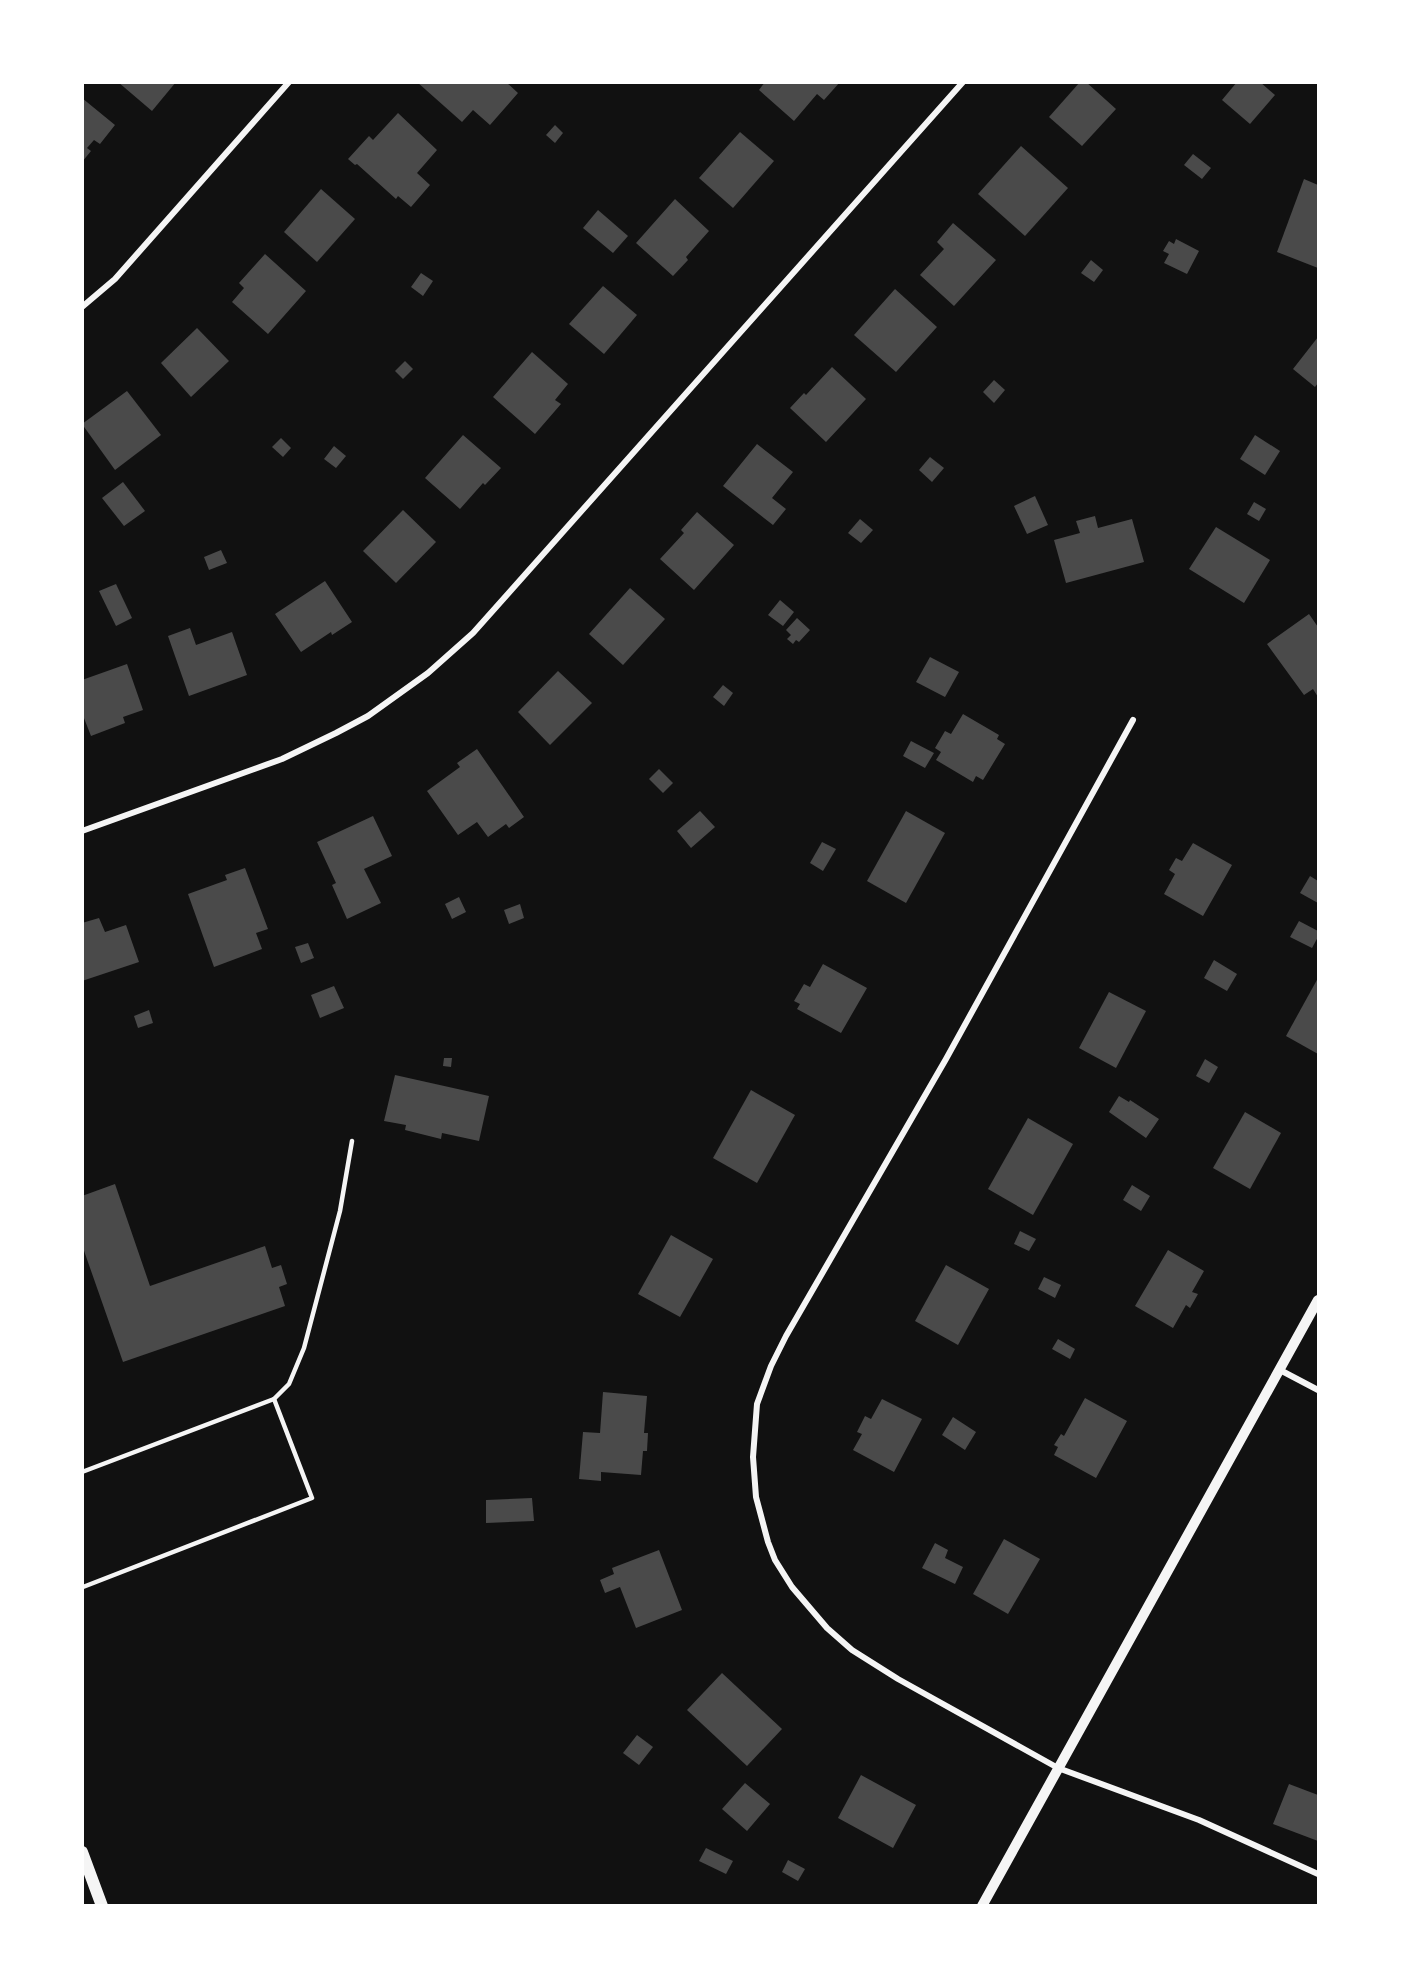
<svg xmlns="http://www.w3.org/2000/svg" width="1401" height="1988" font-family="'PT Sans',sans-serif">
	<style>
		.building { fill: #4a4a4a }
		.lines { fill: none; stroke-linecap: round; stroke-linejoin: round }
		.service { stroke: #f5f5f5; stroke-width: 4.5 }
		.minor { stroke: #f5f5f5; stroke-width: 6 }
		.tertiary { stroke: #f5f5f5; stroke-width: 10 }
		.secondary { stroke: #f5f5f5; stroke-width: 12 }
	</style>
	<rect width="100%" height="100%" fill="#111"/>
	<g class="building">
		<polygon points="118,82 176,82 152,111"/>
		<polygon points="417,82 506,82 518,93 490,125 473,110 462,122"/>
		<polygon points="765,82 840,82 824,100 817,94 794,121 759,90"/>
		<polygon points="1080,82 1086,82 1116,109 1082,146 1049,117"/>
		<polygon points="1237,82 1260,82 1275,95 1250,124 1222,100"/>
		<polygon points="82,98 115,125 100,144 94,140 87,148 91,151 82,162"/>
		<polygon points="398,113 437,150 417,173 430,185 411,207 398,196 396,199 357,164 355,165 348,159 369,136 373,140"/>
		<polygon points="555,125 563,133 555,143 546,135"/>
		<polygon points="740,132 774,161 733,208 699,178"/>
		<polygon points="1021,146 1068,188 1025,236 978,194"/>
		<polygon points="1193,154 1211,168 1202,179 1184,165"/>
		<polygon points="1304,179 1318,185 1318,268 1277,252"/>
		<polygon points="321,189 355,219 317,262 284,232"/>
		<polygon points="675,199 709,231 686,257 688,260 673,276 636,243"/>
		<polygon points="598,210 628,236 613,253 583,228"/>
		<polygon points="953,223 996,260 954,306 920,275 944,249 937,242"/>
		<polygon points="1176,239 1199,251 1187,274 1164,263 1169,254 1163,251 1169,241 1174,244"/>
		<polygon points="265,254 306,291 268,334 232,302 244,288 239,283"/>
		<polygon points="1091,260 1103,270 1094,282 1081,273"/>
		<polygon points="421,273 433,281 423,296 411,287"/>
		<polygon points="603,286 637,315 604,354 569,324"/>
		<polygon points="895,289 937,327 896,372 854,335"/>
		<polygon points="197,328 229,361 191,397 161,363"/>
		<polygon points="1318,337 1318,383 1315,387 1293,369"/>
		<polygon points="532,352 568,384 555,400 561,404 535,434 493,397"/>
		<polygon points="405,361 413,369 403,379 395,371"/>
		<polygon points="832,367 866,399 826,442 790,408 804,393 806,395"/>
		<polygon points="994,380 1005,390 994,403 983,392"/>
		<polygon points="127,391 161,435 115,470 82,424"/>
		<polygon points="463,435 501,468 485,485 483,483 460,509 425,478"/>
		<polygon points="1255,435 1280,451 1265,475 1240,459"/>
		<polygon points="281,438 291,448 283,457 272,447"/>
		<polygon points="757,444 793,472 772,498 786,509 773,525 723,486"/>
		<polygon points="334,446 346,456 336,468 324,459"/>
		<polygon points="930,457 944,468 932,482 919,470"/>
		<polygon points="123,482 145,511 124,526 102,498"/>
		<polygon points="1035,496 1048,525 1027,534 1014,506"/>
		<polygon points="1254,502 1266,509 1259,521 1247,514"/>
		<polygon points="403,510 436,542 396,583 363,551"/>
		<polygon points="697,512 734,545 694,590 660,559 684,533 681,530"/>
		<polygon points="1095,516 1098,528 1132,519 1144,562 1066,583 1054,540 1080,533 1076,521"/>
		<polygon points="860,519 873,530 861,543 848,533"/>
		<polygon points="1216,527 1270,560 1244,603 1189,569"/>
		<polygon points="221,550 227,563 209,570 204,557"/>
		<polygon points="325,581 352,622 332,635 331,632 301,652 275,614"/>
		<polygon points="116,584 132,618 116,626 99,591"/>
		<polygon points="630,588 665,619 623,665 589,634"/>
		<polygon points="780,600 794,612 783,626 768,615"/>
		<polygon points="1309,614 1318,627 1318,697 1313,689 1304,695 1267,644"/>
		<polygon points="797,618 810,630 799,642 796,640 793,644 787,639 791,635 786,630"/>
		<polygon points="190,628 196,645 232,632 247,675 189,696 168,636"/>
		<polygon points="930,657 959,672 945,697 916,682"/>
		<polygon points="127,664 143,710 123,717 125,723 91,736 82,713 82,680"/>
		<polygon points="558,671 592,703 550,745 518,712"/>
		<polygon points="723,685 733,693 724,706 713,697"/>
		<polygon points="963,714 999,735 997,739 1005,744 983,780 976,776 973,782 936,760 941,752 935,748 945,731 951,734"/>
		<polygon points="911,741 934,753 925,768 903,756"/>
		<polygon points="477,749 524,817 509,828 506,824 488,837 477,822 458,835 427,791 460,767 457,763"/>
		<polygon points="659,769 673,783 663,793 649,779"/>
		<polygon points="700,811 715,827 691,848 677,831"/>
		<polygon points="906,811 945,833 906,903 867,881"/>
		<polygon points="373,816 392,856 364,869 381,903 347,919 332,885 336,883 317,842"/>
		<polygon points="822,842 836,849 823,871 810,863"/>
		<polygon points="1193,843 1232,865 1203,916 1164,894 1175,874 1169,870 1176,858 1182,861"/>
		<polygon points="245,868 268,929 256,933 262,949 214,967 188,894 227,880 225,875"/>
		<polygon points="1310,876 1318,881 1318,903 1300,893"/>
		<polygon points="459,897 466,912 452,919 445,904"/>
		<polygon points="520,904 524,918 509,924 504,910"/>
		<polygon points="99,918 105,932 126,925 139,962 82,981 82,923"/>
		<polygon points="1299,921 1318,931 1318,937 1312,948 1290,937"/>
		<polygon points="308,943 314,958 301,963 295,947"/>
		<polygon points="1214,960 1237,974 1227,991 1204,978"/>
		<polygon points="823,964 867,988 841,1033 797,1009 800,1004 794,1001 804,984 810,987"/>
		<polygon points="1318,978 1318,1054 1286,1036"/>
		<polygon points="334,986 344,1008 320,1018 311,995"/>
		<polygon points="1109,992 1146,1011 1116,1068 1079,1048"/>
		<polygon points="149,1010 153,1023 138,1028 134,1016"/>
		<polygon points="444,1058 452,1058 451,1067 443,1066"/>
		<polygon points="1205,1059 1218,1067 1209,1083 1196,1076"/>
		<polygon points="395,1075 489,1096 479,1141 442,1133 441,1139 405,1130 406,1125 384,1121"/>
		<polygon points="751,1090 795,1115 757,1183 713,1158"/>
		<polygon points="1119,1096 1129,1102 1130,1100 1159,1119 1146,1138 1109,1112"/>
		<polygon points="1245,1112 1281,1133 1250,1189 1213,1168"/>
		<polygon points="1028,1118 1073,1144 1033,1215 988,1189"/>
		<polygon points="115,1184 150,1286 265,1246 272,1268 281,1265 287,1284 279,1287 285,1306 123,1362 82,1245 82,1196"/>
		<polygon points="1132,1185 1150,1196 1141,1211 1123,1200"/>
		<polygon points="1020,1231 1036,1239 1029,1251 1014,1244"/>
		<polygon points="671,1235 713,1259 680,1317 638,1294"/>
		<polygon points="1168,1250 1204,1271 1192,1292 1198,1294 1190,1308 1186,1305 1173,1328 1135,1306"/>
		<polygon points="946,1265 989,1289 958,1345 915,1321"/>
		<polygon points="1044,1277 1061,1285 1055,1298 1038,1289"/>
		<polygon points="1058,1339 1075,1349 1070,1359 1052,1349"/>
		<polygon points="603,1392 647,1396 644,1433 648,1433 647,1451 643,1451 641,1475 601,1472 601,1481 579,1479 583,1432 600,1433"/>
		<polygon points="1085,1398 1127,1421 1096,1478 1054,1455 1058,1447 1054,1445 1061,1434 1064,1436"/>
		<polygon points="882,1399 922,1419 894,1472 853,1450 862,1434 857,1432 865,1416 871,1419"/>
		<polygon points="953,1417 976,1432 965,1450 942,1435"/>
		<polygon points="532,1498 534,1521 486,1523 486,1500"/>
		<polygon points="1004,1539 1040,1559 1008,1614 973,1594"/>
		<polygon points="935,1543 948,1550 945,1558 963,1567 955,1584 922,1568"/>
		<polygon points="659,1550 682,1610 636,1628 620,1587 605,1593 600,1580 614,1574 612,1568"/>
		<polygon points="722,1673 782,1729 747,1766 687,1710"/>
		<polygon points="637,1735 653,1747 639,1765 623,1753"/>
		<polygon points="861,1775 916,1805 893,1848 838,1818"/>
		<polygon points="745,1783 770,1804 747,1831 722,1809"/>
		<polygon points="1289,1784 1318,1795 1318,1841 1273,1824"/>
		<polygon points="706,1848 733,1861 726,1874 699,1861"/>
		<polygon points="788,1860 805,1869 798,1881 782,1872"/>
	</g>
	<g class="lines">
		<g class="service">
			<polyline points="82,1472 274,1399 289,1384 304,1348 340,1211 352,1141"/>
			<polyline points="82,1585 83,1587 312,1498 274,1399"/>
		</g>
		<g class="minor">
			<polyline points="82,307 115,279 289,82"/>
			<polyline points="1133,720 946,1059 786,1336 771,1366 757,1404 753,1457 756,1497 768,1542 775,1560 792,1587 827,1628 852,1650 898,1679 1058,1768 1199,1820 1318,1874"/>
			<polyline points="82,831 282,759 336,733 368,716 428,673 473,633 963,82"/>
			<polyline points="1280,1370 1318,1390"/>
		</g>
		<polyline class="tertiary" points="982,1906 1318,1300"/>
		<polyline class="secondary" points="82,1852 102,1906"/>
	</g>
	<rect width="1401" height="1988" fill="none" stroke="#ffffff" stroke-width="168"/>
</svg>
